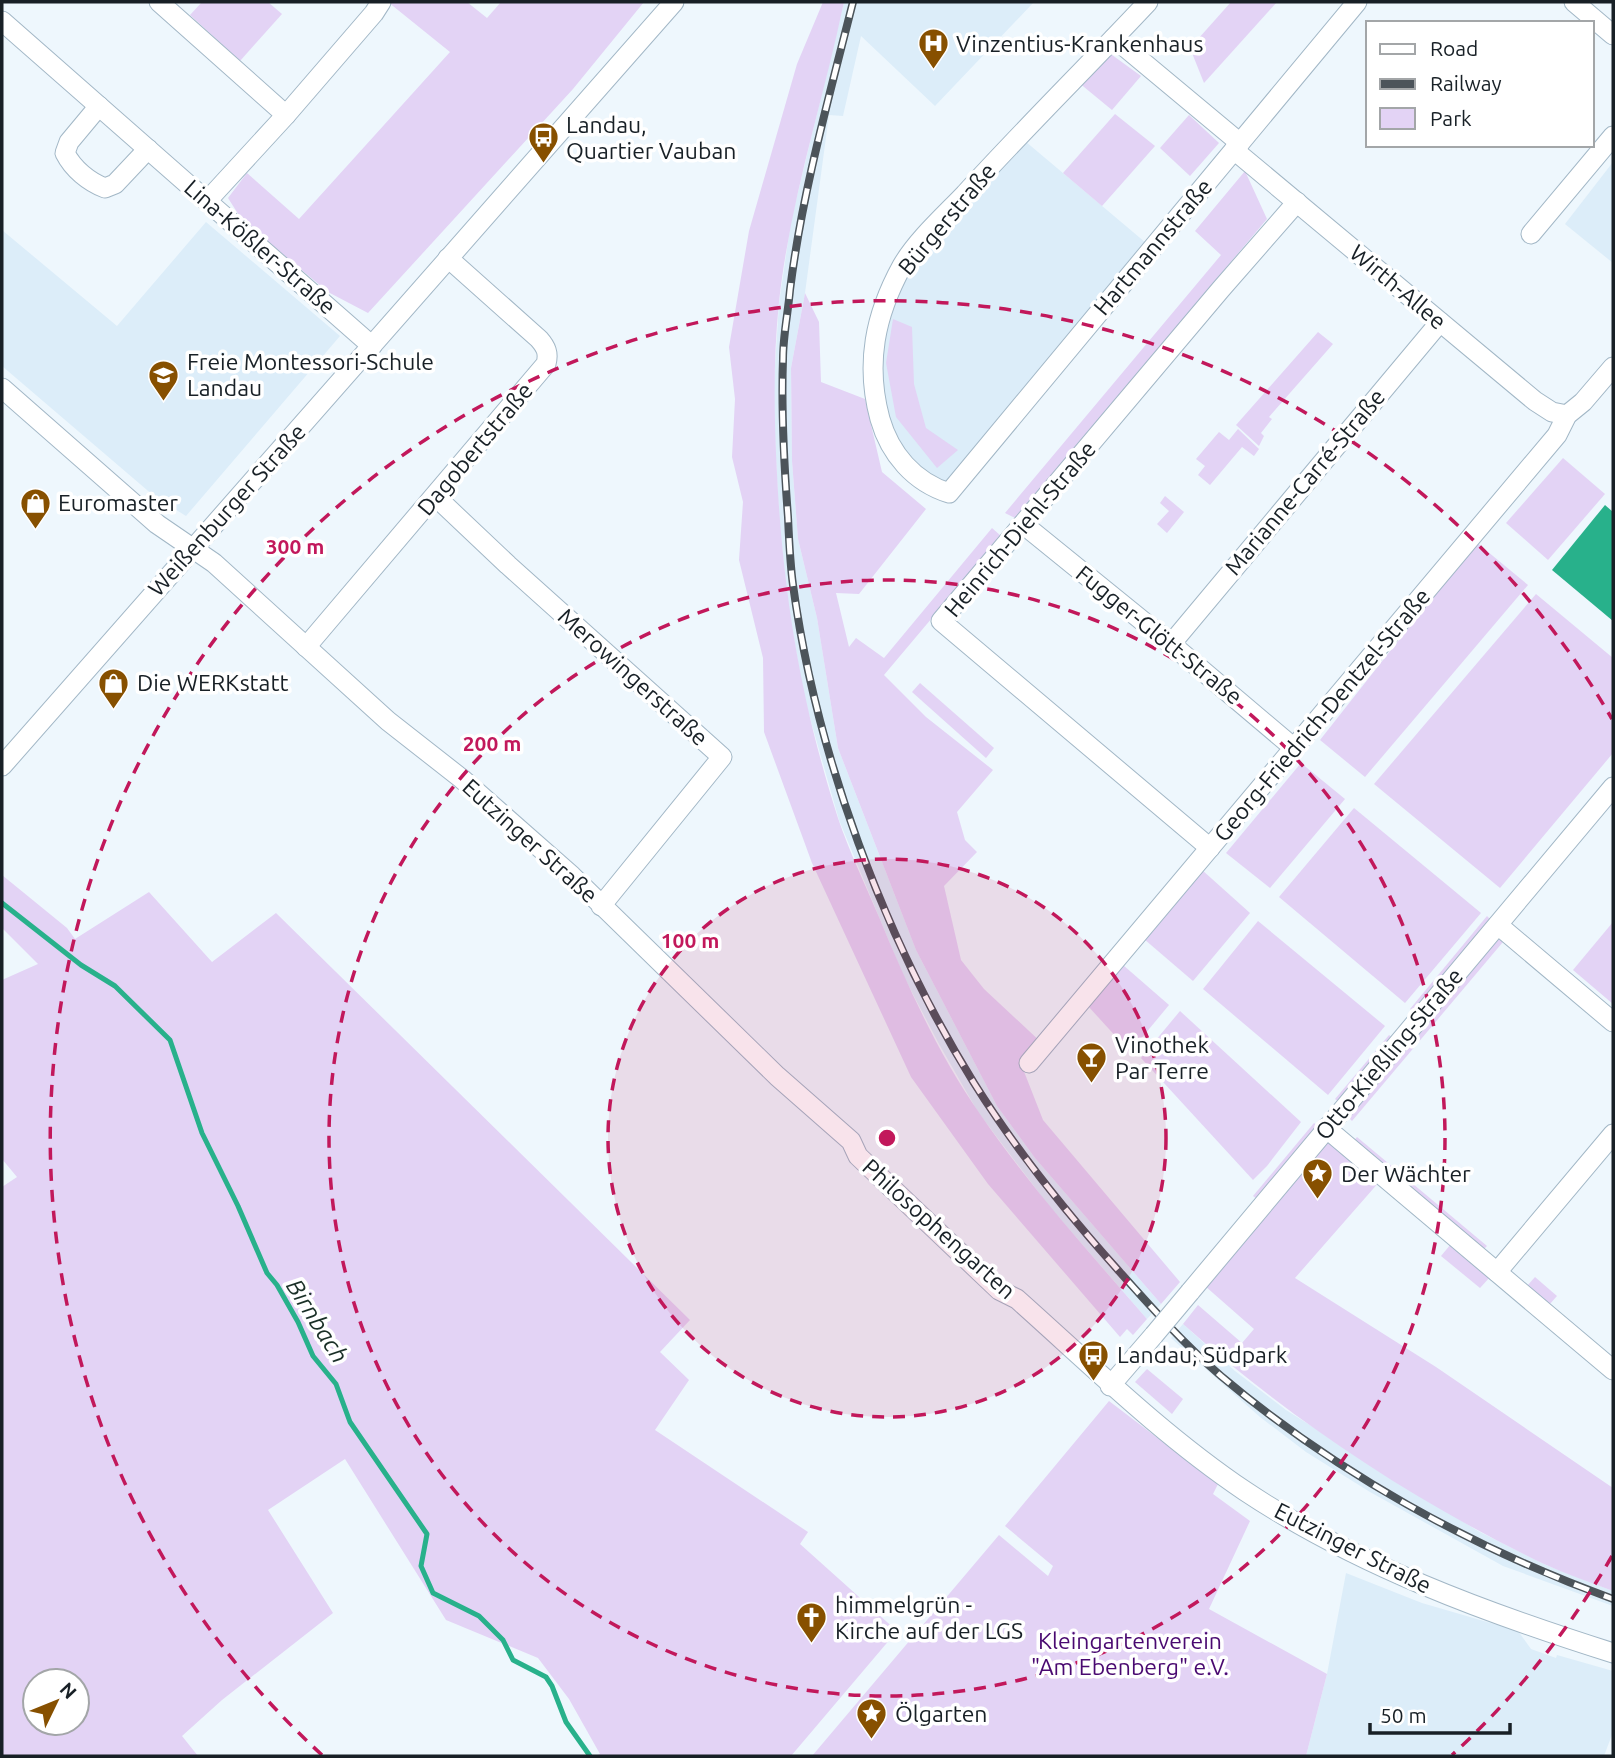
<svg xmlns="http://www.w3.org/2000/svg" width="1615" height="1758" font-family="Ubuntu,sans-serif">
	<style>
		.built { fill: #dcedf9 }
		.green { fill: #e3d3f5; fill-rule: evenodd }
		.water { fill: #28b18b }
		.lines { fill: none; stroke-linecap: round; stroke-linejoin: round }
		.stream { stroke: #28b18b; stroke-width: 5 }
		.minor-casing { stroke: #a2b7c6; stroke-width: 21 }
		.minor { stroke: #fff; stroke-width: 19 }
		.rail-casing { stroke: #4c545a; stroke-width: 8 }
		.rail { stroke: #fff; stroke-width: 5; stroke-dasharray: 16; stroke-linecap: butt }
		.minor-bridge-casing { stroke: #a2b7c6; stroke-width: 21; stroke-linecap: butt }
		.minor-bridge { stroke: #fff; stroke-width: 19 }
		.ring { fill: none; stroke: #c2185b; stroke-width: 3.5; stroke-dasharray: 12 9 }
		.labels { text-anchor: middle; stroke-width: 7; stroke-linejoin: round; paint-order: stroke }
		.poi-label { font-size: 23px; fill: #182026; stroke: #fff; text-anchor: start }
		.street-label { font-size: 23px; fill: #182026; stroke: #fff }
		.park-label { font-size: 23px; fill: #490970; stroke: #fff }
		.water-label { font-size: 24px; font-style: italic; fill: #1a2f27; stroke: #fff }
		.centre { fill: #c2185b; stroke: #fff; stroke-width: 3.5 }
		.ring-label { font-size: 21px; text-anchor: middle; font-weight: bold; fill: #c2185b; stroke: #fff; stroke-width: 7; stroke-linejoin: round; paint-order: stroke }
	</style>
	<rect width="100%" height="100%" fill="#eef7fd"/>
	<g class="built">
		<polygon points="844,2 1034,2 935,106 861,36 843,116 829,115 805,293 791,368 792,461 798,539 817,618 838,748 916,950 997,1106 1035,1158 1161,1304 1147,1319 1049,1206 978,1112 939,1044 903,975 839,820 804,697 788,604 779,518 773,398 779,303 791,221"/>
		<polygon points="1019,136 1152,248 949,493 908,468 876,405 891,287"/>
		<polygon points="1613,162 1613,263 1565,224"/>
		<polygon points="206,222 340,336 186,516 154,496 2,366 2,230 117,326"/>
		<polygon points="1183,1324 1235,1371 1286,1410 1478,1531 1546,1565 1613,1591 1613,1606 1503,1566 1370,1492 1306,1452 1260,1417 1171,1338"/>
		<polygon points="1346,1573 1422,1603 1518,1631 1531,1649 1556,1658 1557,1655 1613,1671 1613,1732 1604,1756 1306,1756 1327,1674"/>
	</g>
	<g class="green">
		<polygon points="202,2 268,2 282,14 240,61 190,15"/>
		<polygon points="388,2 467,2 487,18 501,2 644,2 573,89 368,313 328,292 242,220 228,198 247,173 299,219 450,52"/>
		<path d="M823,2H844C823,102 790,200 779,302C773,360 774,416 777,474C783,594 801,703 838,818C849,851 865,884 879,917C907,985 938,1054 980,1114C1030,1187 1089,1252 1147,1319L1133,1335L1127,1329L1120,1337L988,1184L911,1077L812,863L764,732L763,658L739,560L743,502L732,457L735,399L729,347L749,231L797,64Z"/>
		<polygon points="1231,2 1277,2 1204,83 1190,48"/>
		<polygon points="1108,52 1141,76 1112,110 1078,82"/>
		<polygon points="1115,114 1155,146 1102,206 1063,173"/>
		<polygon points="1189,115 1219,143 1190,176 1160,148"/>
		<polygon points="1245,171 1267,219 1015,518 1005,513 1221,255 1195,231"/>
		<polygon points="805,293 819,322 821,382 865,399 882,472 926,509 859,594 836,593 849,647 856,638 884,658 992,528 1001,536 884,675 926,717 993,770 957,812 965,840 977,852 944,886 961,960 984,989 1044,1045 1023,1069 1043,1120 1180,1282 1161,1304 1035,1158 997,1106 916,950 838,748 817,618 798,539 792,461 791,368"/>
		<polygon points="893,319 912,327 914,384 926,428 958,450 937,468 896,417 886,363"/>
		<polygon points="1318,332 1333,344 1269,417 1272,419 1261,433 1264,436 1259,446 1236,425"/>
		<polygon points="1238,429 1259,449 1254,456 1242,447 1210,485 1198,475 1205,466 1196,459 1219,432 1229,440"/>
		<polygon points="1563,458 1605,494 1548,560 1506,523"/>
		<polygon points="1165,496 1184,512 1167,533 1157,524 1169,511 1160,503"/>
		<polygon points="1476,542 1528,585 1365,777 1320,740"/>
		<polygon points="1536,594 1613,658 1613,753 1500,888 1374,784"/>
		<polygon points="920,683 994,748 986,758 912,692"/>
		<polygon points="1301,763 1345,799 1270,888 1226,853"/>
		<polygon points="1354,808 1481,913 1405,1003 1279,897"/>
		<polygon points="1202,870 1250,913 1193,981 1144,939"/>
		<path d="M2,875L67,928L75,939L149,892L212,962L276,913L690,1320L660,1352L689,1380L655,1430L808,1532L800,1544L897,1631L791,1756H595L600,1754L569,1699L538,1658L446,1620L345,1459L268,1510L333,1613L222,1700L182,1736L198,1756H2V1187L17,1177L2,1159V980L38,964L2,928ZM35,1681H77V1723H35Z"/>
		<polygon points="1487,916 1491,920 1415,1013 1410,1009"/>
		<polygon points="1258,921 1385,1026 1328,1095 1203,989"/>
		<polygon points="1613,922 1613,1004 1573,970"/>
		<polygon points="1504,933 1508,936 1352,1121 1348,1117"/>
		<polygon points="1123,965 1169,1005 1130,1052 1088,1006"/>
		<polygon points="1180,1011 1301,1122 1267,1166 1253,1180 1141,1058"/>
		<polygon points="1389,1035 1393,1038 1339,1102 1335,1099"/>
		<polygon points="1314,1123 1319,1127 1257,1199 1253,1196"/>
		<path d="M1329,1137L1380,1181L1295,1278L1436,1367L1613,1488V1591C1590,1582 1566,1574 1544,1564C1413,1501 1291,1420 1183,1324L1198,1305L1242,1343L1254,1329L1205,1286Z"/>
		<polygon points="1357,1137 1487,1246 1483,1250 1353,1142"/>
		<polygon points="1451,1244 1490,1277 1480,1288 1441,1256"/>
		<polygon points="1535,1277 1557,1296 1549,1305 1527,1286"/>
		<polygon points="1147,1369 1183,1399 1172,1414 1135,1382"/>
		<polygon points="1109,1401 1218,1484 1213,1494 1250,1521 1209,1609 1327,1674 1306,1756 812,1756 999,1535 1048,1576 1053,1566 1005,1526"/>
	</g>
	<polygon class="water" points="1605,505 1613,512 1613,621 1552,570"/>
	<g class="lines">
		<polyline class="stream" points="2,903 81,965 115,986 170,1040 202,1133 238,1206 267,1273 277,1285 298,1322 313,1356 336,1384 350,1422 427,1534 421,1566 433,1593 479,1616 503,1640 513,1660 546,1677 552,1686 566,1722 590,1756"/>
		<defs>
			<g id="minor">
				<polyline points="159,2 286,115"/>
				<path d="M1148,2C1088,66 1025,128 965,194C945,215 916,241 902,266C875,315 865,364 880,419C890,454 914,482 949,493L1357,2"/>
				<polyline points="1574,2 1613,35"/>
				<polyline points="2,21 372,346"/>
				<polyline points="1114,38 1240,143"/>
				<path d="M99,106L69,142L65,153C73,169 89,182 105,188L115,184L148,149"/>
				<polyline points="1234,150 1535,401 1552,412 1567,415"/>
				<polyline points="207,201 286,115 374,13 381,2"/>
				<polyline points="1531,234 1613,136"/>
				<path d="M2,388L157,524L214,563L388,721L462,779L572,876L777,1076L851,1141L858,1156L999,1290L1017,1299C1091,1365 1162,1435 1245,1491C1356,1565 1486,1613 1613,1653"/>
				<polyline points="435,496 508,565 722,757 601,906"/>
				<polyline points="1023,524 1171,644 1294,748"/>
				<polyline points="1171,644 1440,322"/>
				<path d="M306,647L546,364C549,353 546,347 539,339L448,258"/>
				<path d="M2,766C225,511 450,257 674,2"/>
				<polyline points="1210,848 941,621 1221,289 1297,202"/>
				<polyline points="1498,925 1613,1022"/>
				<polyline points="1029,1063 1557,435 1567,415 1583,402 1613,367"/>
				<polyline points="1326,1128 1613,1370"/>
				<polyline points="1497,1272 1613,1134"/>
				<polyline points="1190,1292 1613,787"/>
				<polyline points="1110,1386 1154,1335"/>
			</g>
		</defs>
		<use href="#minor" class="minor-casing"/>
		<use href="#minor" class="minor"/>
		<defs>
			<path id="rail" d="M853,2C829,97 802,193 790,290C788,313 783,336 783,359C781,412 784,464 788,517C789,539 790,563 793,585C816,754 884,938 974,1083C1016,1150 1065,1211 1118,1270C1151,1307 1183,1343 1221,1376C1335,1472 1472,1548 1613,1599"/>
		</defs>
		<use href="#rail" class="rail-casing"/>
		<use href="#rail" class="rail"/>
		<defs>
			<polyline id="minor-bridge" points="1154,1335 1190,1292"/>
		</defs>
		<use href="#minor-bridge" class="minor-bridge-casing"/>
		<use href="#minor-bridge" class="minor-bridge"/>
	</g>
	<circle cx="887" cy="1138" r="279" fill="#c2185b" fill-opacity=".12"/>
	<g class="ring">
		<circle cx="887" cy="1138" r="279"/>
		<circle cx="887" cy="1138" r="558"/>
		<path d="M1612 1556A837 837 0 0 1 1452 1755M322 1755A837 837 0 1 1 1612 719"/>
	</g>
	<defs>
		<symbol id="hospital-pin" viewBox="-11 -11 22 30"><path d="M0 17L-7.5 6A9.5 9.5 0 1 1 7.5 6Z" fill="#875000" stroke="#fff"/><path d="M-5-5h3v3.5h4V-5h3V5h-3V1.5h-4V5h-3Z" fill="#fff"/></symbol>
		<symbol id="bus-pin" viewBox="-11 -11 22 30"><path d="M0 17L-7.5 6A9.5 9.5 0 1 1 7.5 6Z" fill="#875000" stroke="#fff"/><path d="M-5-6H5V4H4V6H2V4H-2V6H-4V4H-5ZM-3.5-4V0h7V-4ZM-3.5 1.2v1.5H-2V1.2ZM2 1.2v1.5H3.5V1.2Z" fill="#fff"/></symbol>
		<symbol id="school-pin" viewBox="-11 -11 22 30"><path d="M0 17L-7.5 6A9.5 9.5 0 1 1 7.5 6Z" fill="#875000" stroke="#fff"/><path d="M0-5L7-2L0 1L-7-2ZM-4 1L0 2.5L4 1V4Q0 6-4 4Z" fill="#fff"/></symbol>
		<symbol id="shop-pin" viewBox="-11 -11 22 30"><path d="M0 17L-7.5 6A9.5 9.5 0 1 1 7.5 6Z" fill="#875000" stroke="#fff"/><path d="M-5-2.5h2.3a2.7 3.5 0 0 1 5.4 0H5L5.5 6h-11ZM-1.5-2.5h3a1.5 2.3 0 0 0-3 0Z" fill="#fff"/></symbol>
		<symbol id="bar-pin" viewBox="-11 -11 22 30"><path d="M0 17L-7.5 6A9.5 9.5 0 1 1 7.5 6Z" fill="#875000" stroke="#fff"/><path d="M-6-5H6L.8 .8V4.5H3.5V6h-7V4.5H-.8V.8Z" fill="#fff"/></symbol>
		<symbol id="sight-pin" viewBox="-11 -11 22 30"><path d="M0 17L-7.5 6A9.5 9.5 0 1 1 7.5 6Z" fill="#875000" stroke="#fff"/><path d="M0-6L1.8-2.2L6-1.7L2.9 1.2L3.7 5.4L0 3.3L-3.7 5.4L-2.9 1.2L-6-1.7L-1.8-2.2Z" fill="#fff"/></symbol>
		<symbol id="church-pin" viewBox="-11 -11 22 30"><path d="M0 17L-7.5 6A9.5 9.5 0 1 1 7.5 6Z" fill="#875000" stroke="#fff"/><path d="M-1.2-6h2.4v3.5h3.3v2.4h-3.3V6h-2.4V-.1h-3.3v-2.4h3.3Z" fill="#fff"/></symbol>
	</defs>
	<g fill-rule="evenodd">
		<use href="#hospital-pin" x="916" y="26" width="35" height="47"/>
		<use href="#bus-pin" x="526" y="120" width="35" height="47"/>
		<use href="#school-pin" x="146" y="358" width="35" height="47"/>
		<use href="#shop-pin" x="18" y="486" width="35" height="47"/>
		<use href="#shop-pin" x="96" y="666" width="35" height="47"/>
		<use href="#bar-pin" x="1074" y="1040" width="35" height="47"/>
		<use href="#sight-pin" x="1300" y="1156" width="35" height="47"/>
		<use href="#bus-pin" x="1076" y="1338" width="35" height="47"/>
		<use href="#church-pin" x="794" y="1600" width="35" height="47"/>
		<use href="#sight-pin" x="854" y="1696" width="35" height="47"/>
	</g>
	<g class="labels">
		<g class="poi-label">
			<text x="956" y="52">Vinzentius-Krankenhaus</text>
			<text x="566" y="133">Landau,<tspan x="566" dy="26">Quartier Vauban</tspan></text>
			<text x="187" y="370">Freie Montessori-Schule<tspan x="187" dy="26">Landau</tspan></text>
			<text x="58" y="511">Euromaster</text>
			<text x="137" y="691">Die WERKstatt</text>
			<text x="1115" y="1053">Vinothek<tspan x="1115" dy="26">Par Terre</tspan></text>
			<text x="1341" y="1182">Der Wächter</text>
			<text x="1117" y="1363">Landau, Südpark</text>
			<text x="835" y="1613">himmelgrün -<tspan x="835" dy="26">Kirche auf der LGS</tspan></text>
			<text x="895" y="1722">Ölgarten</text>
		</g>
		<g class="street-label">
			<text transform="translate(947 219) rotate(-50)" y="8">Bürgerstraße</text>
			<text transform="translate(260 247) rotate(41)" y="8">Lina-Kößler-Straße</text>
			<text transform="translate(1153 247) rotate(-50)" y="8">Hartmannstraße</text>
			<text transform="translate(1398 287) rotate(40)" y="8">Wirth-Allee</text>
			<text transform="translate(475 449) rotate(-50)" y="8">Dagobertstraße</text>
			<text transform="translate(1305 482) rotate(-50)" y="8">Marianne-Carré-Straße</text>
			<text transform="translate(227 510) rotate(-48)" y="8">Weißenburger Straße</text>
			<text transform="translate(1020 529) rotate(-50)" y="8">Heinrich-Diehl-Straße</text>
			<text transform="translate(1159 635) rotate(39)" y="8">Fugger-Glött-Straße</text>
			<text transform="translate(633 677) rotate(42)" y="8">Merowingerstraße</text>
			<text transform="translate(1322 715) rotate(-50)" y="8">Georg-Friedrich-Dentzel-Straße</text>
			<text transform="translate(530 841) rotate(42)" y="8">Eutzinger Straße</text>
			<text transform="translate(1389 1054) rotate(-50)" y="8">Otto-Kießling-Straße</text>
			<text transform="translate(939 1229) rotate(42)" y="8">Philosophengarten</text>
			<text transform="translate(1353 1548) rotate(27)" y="8">Eutzinger Straße</text>
		</g>
		<g class="park-label">
			<text x="1130" y="1649">Kleingartenverein<tspan x="1130" dy="26">"Am Ebenberg" e.V.</tspan></text>
		</g>
		<g class="water-label">
			<text transform="translate(317 1321) rotate(58)" y="8">Birnbach</text>
		</g>
	</g>
	<circle cx="887" cy="1138" r="10" class="centre"/>
	<g class="ring-label">
		<text x="295" y="554">300 m</text>
		<text x="492" y="751">200 m</text>
		<text x="690" y="948">100 m</text>
	</g>
	<rect width="1615" height="1758" fill="none" stroke="#182026" stroke-width="7"/>
	<rect x="1366" y="21" width="228" height="126" fill="#ffffff" stroke="#a3a6a8" stroke-width="2"/>
	<rect x="1380" y="44" width="35" height="10" fill="#ffffff" stroke="#a3a6a8" stroke-width="2"/>
	<text x="1430" y="56" font-size="21" fill="#182026">Road</text>
	<rect x="1380" y="79" width="35" height="10" fill="#4c545a" stroke="#a3a6a8" stroke-width="2"/>
	<text x="1430" y="91" font-size="21" fill="#182026">Railway</text>
	<rect x="1380" y="108" width="35" height="21" fill="#e3d3f5" stroke="#a3a6a8" stroke-width="2"/>
	<text x="1430" y="126" font-size="21" fill="#182026">Park</text>
	<g transform="translate(56 1702) rotate(47)"><circle r="33" fill="#ffffff" stroke="#a3a6a8" stroke-width="2"/>
	<path d="M0-5L12 26L0 18L-12 26Z" fill="#875000"/>
	<text y="-10" font-size="19" font-weight="bold" text-anchor="middle" fill="#182026">N</text>
	</g>
	<path d="M1370 1723v10h140v-10" fill="none" stroke="#182026" stroke-width="3.5"/>
	<text x="1380" y="1723" font-size="21" fill="#182026" stroke="#ffffff" stroke-width="5" paint-order="stroke">50 m</text>
</svg>
